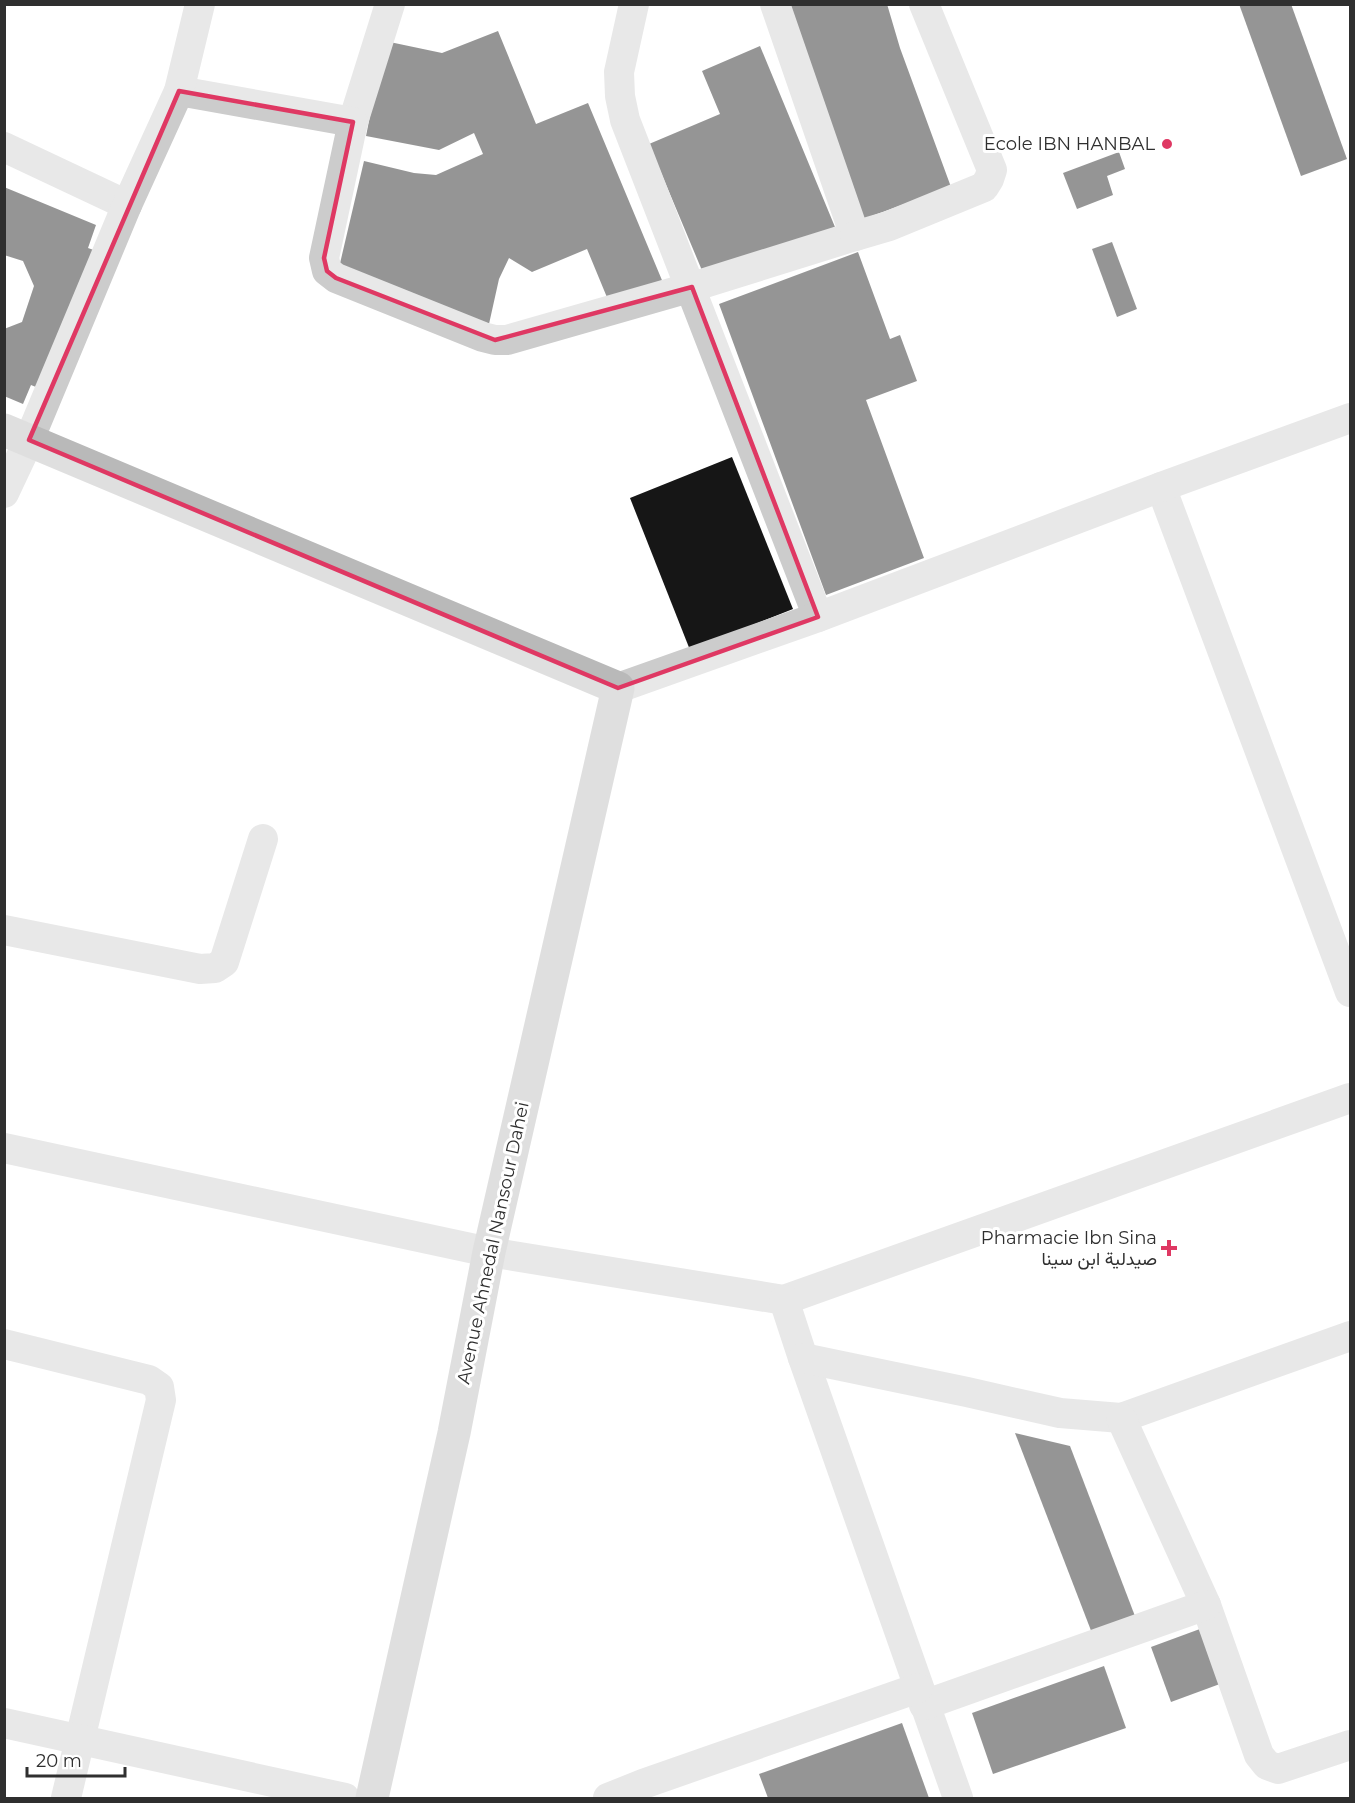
<svg xmlns="http://www.w3.org/2000/svg" width="1355" height="1803" font-family="Montserrat,Vazirmatn,sans-serif">
	<style>
		.building { fill: #161616 }
		.lines { fill: none; stroke-linecap: round; stroke-linejoin: round }
		.street { stroke: #ccc; stroke-width: 30 }
		.secondary { stroke: #b9b9b9; stroke-width: 33 }
		.marked { fill: none; stroke: #df3863; stroke-width: 4.5; stroke-linejoin: round }
		.poi-dot { fill: #df3863; stroke: #fff; stroke-width: 2 }
		.labels { text-anchor: middle; stroke-width: 6; stroke-linejoin: round; paint-order: stroke }
		.poi-label { font-size: 18px; fill: #2f2f2f; stroke: #fff; text-anchor: end }
		.street-label { font-size: 18px; fill: #2f2f2f; stroke: #fff }
	</style>
	<rect width="100%" height="100%" fill="#fff"/>
	<g class="building">
		<polygon points="781,4 887,4 900,48 951,187 858,221"/>
		<polygon points="1239,4 1291,4 1347,159 1301,176"/>
		<polygon points="498,31 536,124 588,103 664,285 611,307 587,249 532,272 509,258 499,279 487,333 338,272 364,161 414,173 436,175 483,154 474,133 439,150 366,136 385,41 442,53"/>
		<polygon points="760,46 835,227 706,280 649,144 720,114 702,71"/>
		<polygon points="1119,152 1125,169 1107,176 1113,195 1077,209 1063,173"/>
		<polygon points="4,187 96,225 88,248 105,254 48,392 31,385 23,404 4,396 4,329 22,322 34,286 23,261 4,255"/>
		<polygon points="1112,242 1137,309 1117,317 1092,249"/>
		<polygon points="858,252 890,339 900,335 917,381 866,400 924,558 826,595 719,304"/>
		<polygon points="732,457 793,609 690,650 630,498"/>
		<polygon points="1015,1433 1070,1446 1138,1624 1095,1641"/>
		<polygon points="1208,1626 1228,1681 1171,1702 1151,1647"/>
		<polygon points="1104,1666 1126,1728 993,1774 972,1713"/>
		<polygon points="902,1723 929,1798 768,1798 759,1774"/>
	</g>
	<g class="lines">
		<g class="street">
			<polyline points="390,4 353,122 324,258 327,271 336,278 483,337 495,340 507,340 692,287 855,236 775,4"/>
			<polyline points="634,4 619,72 620,96 625,120 818,617"/>
			<polyline points="179,91 353,122"/>
			<polyline points="4,147 127,205"/>
			<polyline points="855,236 889,226 984,187 989,179 992,170 924,4"/>
			<polyline points="1161,487 1350,992"/>
			<polyline points="4,493 29,440 127,205 179,91 200,4"/>
			<polyline points="618,688 818,617 1161,487 1350,418"/>
			<polyline points="4,930 200,969 215,968 224,962 263,839"/>
			<polyline points="4,1148 489,1252 784,1300 1350,1098"/>
			<polyline points="784,1300 803,1358 958,1798"/>
			<polyline points="4,1344 149,1380 159,1387 161,1400 66,1798"/>
			<polyline points="803,1358 967,1392 1060,1413 1121,1418 1350,1336"/>
			<polyline points="1121,1418 1206,1605 1259,1755 1267,1765 1278,1769 1350,1745"/>
			<polyline points="924,1705 1206,1605"/>
			<polyline points="4,1723 345,1798"/>
			<polyline points="608,1798 643,1784 918,1688"/>
		</g>
		<polyline class="secondary" points="4,430 618,688 489,1252 454,1433 372,1798"/>
	</g>
	<path d="M0 0H1355V1803H0ZM179,91L353,122L324,258L327,271L336,278L495,340L692,287L818,617L618,688L29,440Z" fill="#fff" fill-opacity=".55" fill-rule="evenodd"/>
	<path class="marked" d="M179,91L353,122L324,258L327,271L336,278L495,340L692,287L818,617L618,688L29,440Z"/>
	<g class="poi-dot">
		<circle cx="1167" cy="144" r="6"/>
		<path d="M1166 1239h6v6h6v6h-6v6h-6v-6h-6v-6h6z"/>
	</g>
	<g class="labels">
		<g class="poi-label">
			<text x="1155" y="150">Ecole IBN HANBAL</text>
			<text x="1157" y="1244">Pharmacie Ibn Sina<tspan x="1157" dy="21">صيدلية ابن سينا</tspan></text>
		</g>
		<g class="street-label">
			<text transform="translate(493 1243) rotate(-78)" y="6">Avenue Ahnedal Nansour Dahei</text>
		</g>
	</g>
	<rect width="1355" height="1803" fill="none" stroke="#2f2f2f" stroke-width="12"/>
	<path d="M27 1767v9h98v-9" fill="none" stroke="#2f2f2f" stroke-width="3"/>
	<text x="36" y="1767" font-size="18" fill="#2f2f2f" stroke="#ffffff" stroke-width="4.5" paint-order="stroke">20 m</text>
</svg>
